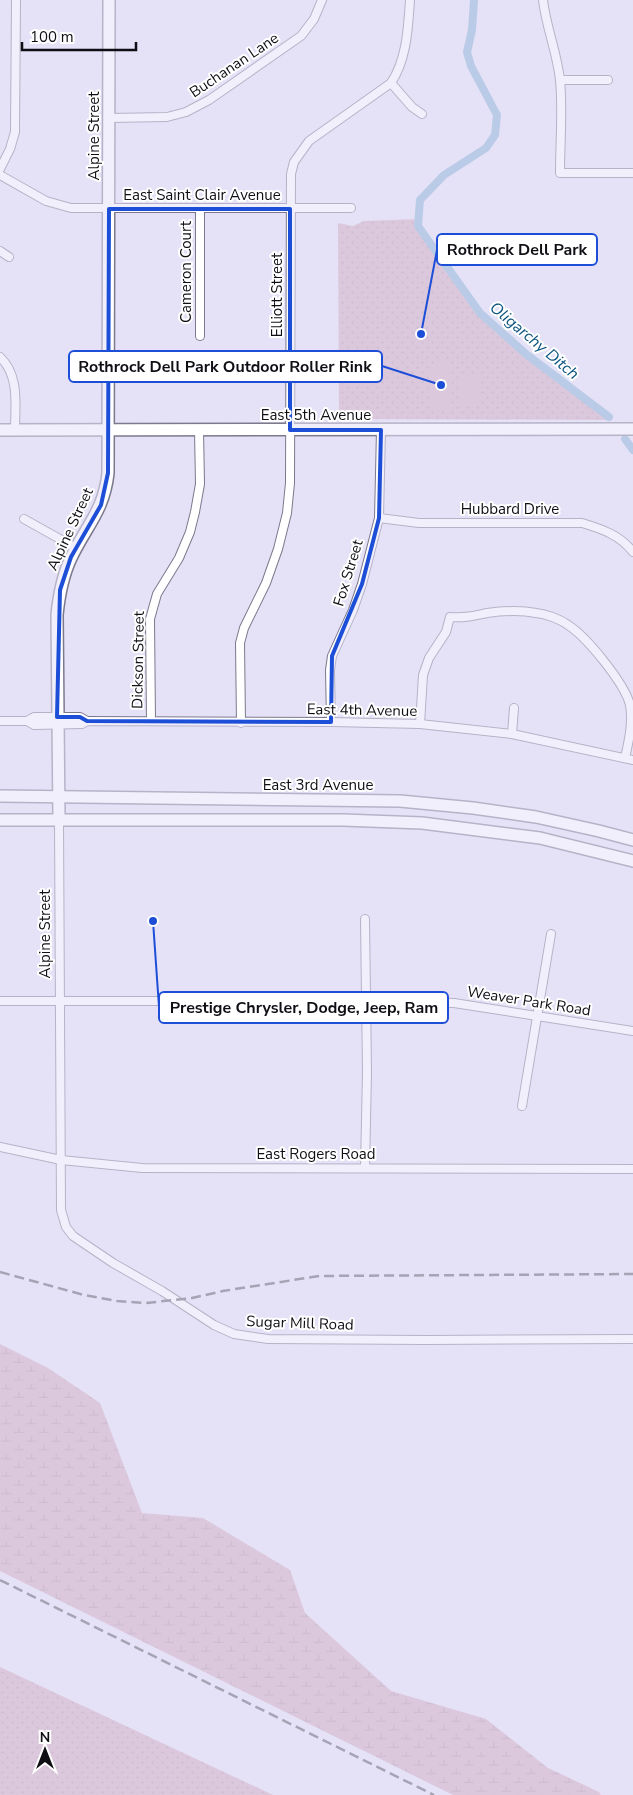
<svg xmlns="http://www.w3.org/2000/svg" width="633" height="1795" font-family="'Nunito Sans',sans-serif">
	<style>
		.green { fill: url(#green-dots) }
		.wetland { fill: url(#wetland-marsh) }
		.pitch { fill: #d0a9bc }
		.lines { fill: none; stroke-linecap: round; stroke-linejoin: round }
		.canal { stroke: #86b0d2; stroke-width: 8 }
		.street-casing { stroke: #7d798c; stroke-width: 10 }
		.secondary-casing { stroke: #7d798c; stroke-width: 14 }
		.street { stroke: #fff; stroke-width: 8 }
		.secondary { stroke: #fff; stroke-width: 11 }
		.rail { stroke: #5a5763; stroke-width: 2.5; stroke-dasharray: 10 5; stroke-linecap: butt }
		.marked { fill: none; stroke: #1d4ed8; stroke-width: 4; stroke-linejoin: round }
		.labels { text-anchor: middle; stroke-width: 4; stroke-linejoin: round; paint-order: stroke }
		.street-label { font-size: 15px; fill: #100e15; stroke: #fff }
		.water-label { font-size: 16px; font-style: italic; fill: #0b547f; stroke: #fff }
		.leader { fill: none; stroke: #1d4ed8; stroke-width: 2 }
		.callout-dot { fill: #1d4ed8; stroke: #fff; stroke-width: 2 }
		.callout { fill: #fff; stroke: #1d4ed8; stroke-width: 2 }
		.callout-label { font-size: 16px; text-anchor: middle; font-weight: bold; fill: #100e15 }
	</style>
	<defs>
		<pattern id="green-dots" width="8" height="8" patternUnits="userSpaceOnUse" patternTransform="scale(1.25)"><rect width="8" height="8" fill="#d0a9bc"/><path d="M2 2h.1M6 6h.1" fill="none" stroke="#b290a1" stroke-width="1.8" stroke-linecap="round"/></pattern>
		<pattern id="wetland-marsh" width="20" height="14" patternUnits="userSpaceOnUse" patternTransform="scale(1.25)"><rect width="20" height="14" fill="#d0a9bc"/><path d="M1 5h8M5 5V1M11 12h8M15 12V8" fill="none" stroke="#b290a1"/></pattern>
	</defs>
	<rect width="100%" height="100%" fill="#e5e1f7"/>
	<g class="green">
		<polygon points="419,219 418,226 480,313 526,354 611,420 339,419 338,223 353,226 364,221"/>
		<polygon points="0,1667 273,1795 0,1795"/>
	</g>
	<polygon class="wetland" points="0,1344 48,1368 100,1403 142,1513 203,1518 290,1570 305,1613 391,1691 486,1719 548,1768 599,1792 601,1795 453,1795 0,1571"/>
	<g class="pitch">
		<polygon points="437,361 450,362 451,367 452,406 446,411 435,411 431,409 430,404 430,366"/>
		<rect x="461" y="377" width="19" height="27"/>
	</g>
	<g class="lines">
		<g class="canal">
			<polyline points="474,0 472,30 467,52 471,66 497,115 495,135 486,148 444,175 420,200 418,226 480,313 526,354 609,417"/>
			<polyline points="625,439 633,450"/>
		</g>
		<defs>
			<g id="street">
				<path d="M543,0C546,27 557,52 560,80C563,110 560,142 560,173H633"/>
				<polyline points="560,80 608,80"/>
				<polyline points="391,83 412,107 422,114"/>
				<polyline points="109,118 167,117 186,112 209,100 301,36 314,19 322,0"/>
				<polyline points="0,169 10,149 15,132 16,0"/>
				<polyline points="0,175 46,201 71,208 351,208"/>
				<polyline points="200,208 200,336"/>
				<polyline points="0,251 9,257"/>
				<path d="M0,357C20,376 15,405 15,430"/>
				<path d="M379,518L419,523H582C602,529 620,535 633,552"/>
				<polyline points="24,519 76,548"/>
				<polyline points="0,721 27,721 34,717 80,717 87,721"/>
				<polyline points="27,721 34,725 82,724 87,721 331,722 420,724 512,734 633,760"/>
				<polyline points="151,721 150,619 157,594 179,558 190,532 195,512 200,484 199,430"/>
				<polyline points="331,722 330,670 332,656 353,610 362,584 379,518 381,430"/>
				<path d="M241,723L240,643L244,628L266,583L278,549L287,513L290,483L291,174L294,162L309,141L391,83C407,59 408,28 410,0"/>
				<path d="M420,724L423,675L429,658L446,632L450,617C465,618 472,616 487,613C502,611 521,610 536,613C546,614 560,619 568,625C587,637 625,684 630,705C633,723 629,740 625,758"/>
				<polyline points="512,734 514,708"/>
				<polyline points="59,820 61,1210 66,1227 73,1236 113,1263 162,1291 214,1325 234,1334 268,1339 426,1340 633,1339"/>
				<polyline points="0,1001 367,1001 454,1003 633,1031"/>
				<polyline points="522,1106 551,934"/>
				<polyline points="0,1147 61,1160 142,1168 633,1169"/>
				<polyline points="365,1168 367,1072 365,919"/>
			</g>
			<g id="secondary">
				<polyline points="0,430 633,429"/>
				<polyline points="0,796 400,801 473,808 536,817 599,831 633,840"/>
				<polyline points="0,820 343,820 422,823 540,838 633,861"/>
				<path d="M59,820L57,615C59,595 62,577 71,558C86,526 104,511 108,473L109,0"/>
			</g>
		</defs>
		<use href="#street" class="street-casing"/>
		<use href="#secondary" class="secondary-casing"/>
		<use href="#street" class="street"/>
		<use href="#secondary" class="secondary"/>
		<g class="rail">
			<polyline points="0,1272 84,1295 117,1301 146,1303 192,1298 223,1291 319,1276 633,1274"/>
			<polyline points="0,1580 434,1795"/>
		</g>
	</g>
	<path d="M0 0H633V1795H0ZM109,209H290V430H381L379,518L362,584L332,656L331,722L87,721L80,717H57L60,590L71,557L101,505L108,473Z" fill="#e5e1f7" fill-opacity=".55" fill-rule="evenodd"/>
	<path class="marked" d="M109,209H290V430H381L379,518L362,584L332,656L331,722L87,721L80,717H57L60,590L71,557L101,505L108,473Z"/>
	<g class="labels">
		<g class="street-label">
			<text transform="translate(234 65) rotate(-34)" y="5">Buchanan Lane</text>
			<text transform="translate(94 136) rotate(-90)" y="5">Alpine Street</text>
			<text x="202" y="200">East Saint Clair Avenue</text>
			<text transform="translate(186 272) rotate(-90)" y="5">Cameron Court</text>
			<text transform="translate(277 295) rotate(-90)" y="5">Elliott Street</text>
			<text x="316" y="420">East 5th Avenue</text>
			<text x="510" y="514">Hubbard Drive</text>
			<text transform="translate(70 529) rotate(-65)" y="5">Alpine Street</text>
			<text transform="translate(348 573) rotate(-73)" y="5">Fox Street</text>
			<text transform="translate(138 660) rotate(-89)" y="5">Dickson Street</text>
			<text transform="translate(362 710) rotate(1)" y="5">East 4th Avenue</text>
			<text x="318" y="790">East 3rd Avenue</text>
			<text transform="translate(45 934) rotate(-90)" y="5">Alpine Street</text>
			<text transform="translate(529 1001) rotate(9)" y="5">Weaver Park Road</text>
			<text x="316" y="1159">East Rogers Road</text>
			<text transform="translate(300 1323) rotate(2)" y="5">Sugar Mill Road</text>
		</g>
		<g class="water-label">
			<text transform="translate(535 340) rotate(40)" y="6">Oligarchy Ditch</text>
		</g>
	</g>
	<path class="leader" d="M421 334L437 250M441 385L382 366M153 921L159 1007"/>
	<g class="callout-dot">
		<circle cx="421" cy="334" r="5"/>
		<circle cx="441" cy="385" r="5"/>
		<circle cx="153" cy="921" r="5"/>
	</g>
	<g class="callout">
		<rect x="437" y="234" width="160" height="31" rx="5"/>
		<rect x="69" y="351" width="313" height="31" rx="5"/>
		<rect x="159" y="992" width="289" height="31" rx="5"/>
	</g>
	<g class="callout-label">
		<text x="517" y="255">Rothrock Dell Park</text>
		<text x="225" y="372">Rothrock Dell Park Outdoor Roller Rink</text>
		<text x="304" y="1013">Prestige Chrysler, Dodge, Jeep, Ram</text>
	</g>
	<g transform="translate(45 1750)" stroke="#ffffff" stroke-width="4" paint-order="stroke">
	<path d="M0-4L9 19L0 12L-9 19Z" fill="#100e15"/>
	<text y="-8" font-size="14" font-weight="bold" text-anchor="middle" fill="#100e15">N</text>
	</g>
	<path d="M22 42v8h114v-8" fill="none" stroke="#100e15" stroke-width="2.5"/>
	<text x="30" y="42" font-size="15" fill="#100e15" stroke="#ffffff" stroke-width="4" paint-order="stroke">100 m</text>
</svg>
